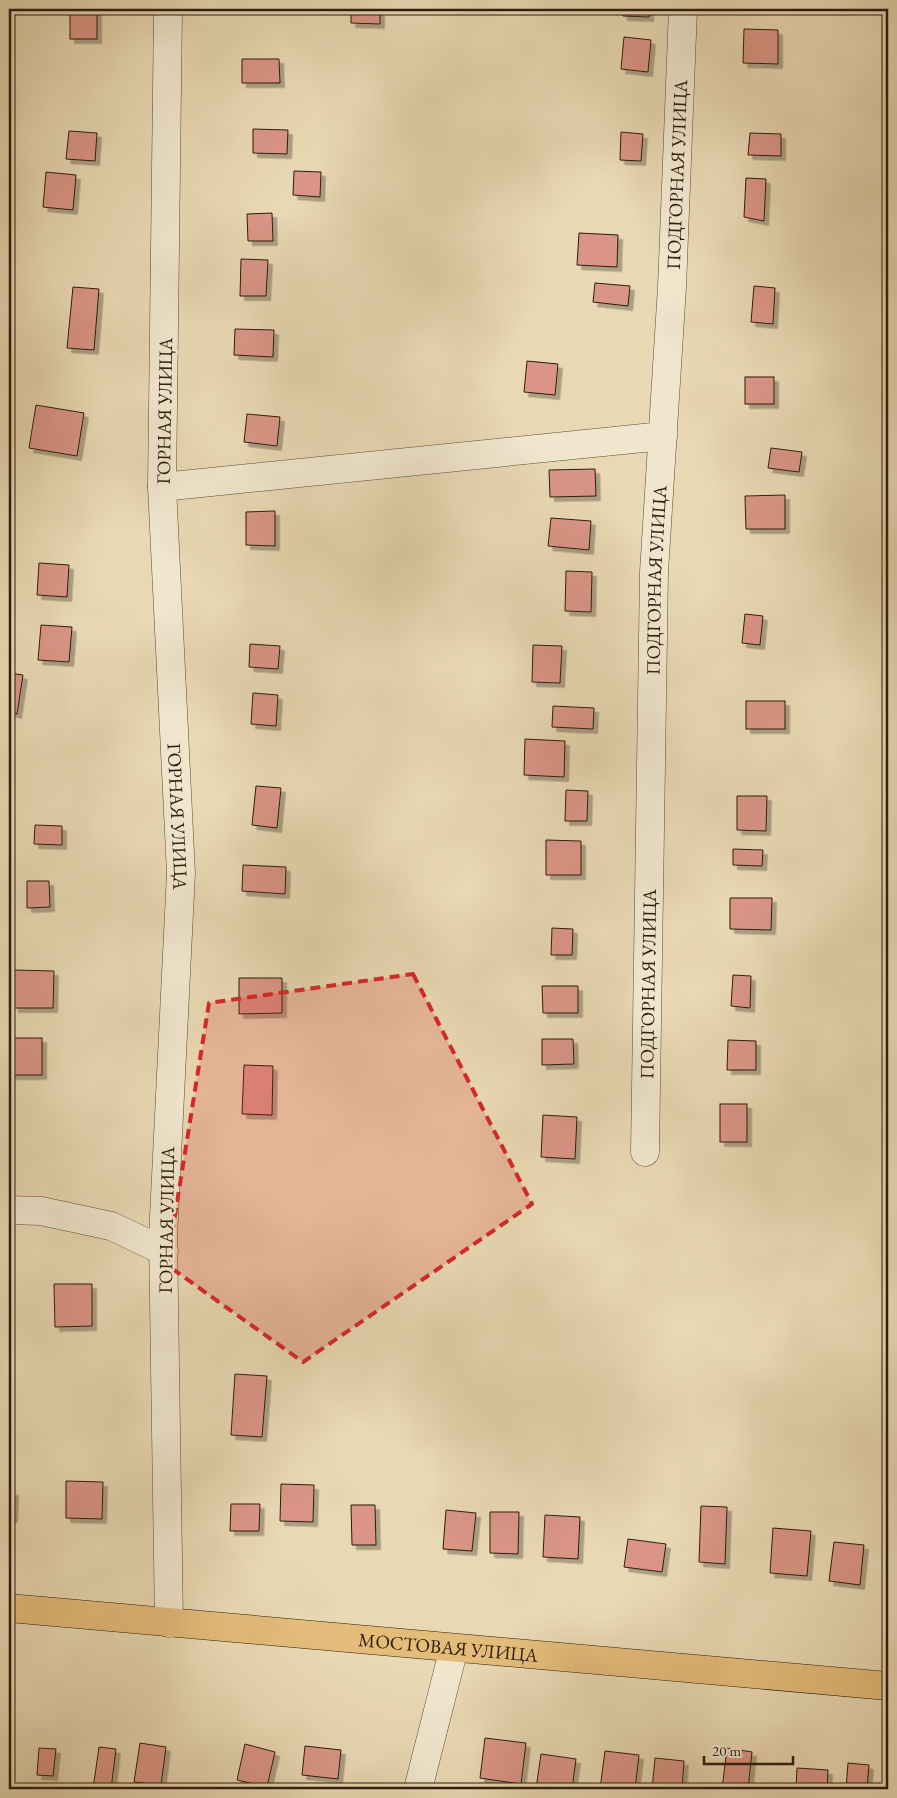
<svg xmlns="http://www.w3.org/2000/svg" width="897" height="1798" font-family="'EB Garamond',serif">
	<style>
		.building { fill: #da9586; stroke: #2d1c0d; filter: url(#shadow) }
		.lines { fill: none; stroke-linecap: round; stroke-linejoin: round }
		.minor-casing { stroke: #5c4b36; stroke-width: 29 }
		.major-casing { stroke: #2d1c0d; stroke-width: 29 }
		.minor { stroke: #f0e6ce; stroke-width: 28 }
		.major { stroke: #e4bc7a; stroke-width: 28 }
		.marked { fill: #d62828; fill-opacity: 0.2; stroke: #d62828; stroke-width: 4; stroke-dasharray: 10 6; stroke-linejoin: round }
		.labels { text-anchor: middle; stroke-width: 5; stroke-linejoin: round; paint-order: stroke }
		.street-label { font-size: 19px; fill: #2d1c0d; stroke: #f0e6ce }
	</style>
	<defs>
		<filter id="shadow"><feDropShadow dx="4.5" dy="4.5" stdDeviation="0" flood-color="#0004"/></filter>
	</defs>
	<rect width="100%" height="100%" fill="#e8d8b3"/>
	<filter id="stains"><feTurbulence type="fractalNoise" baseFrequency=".004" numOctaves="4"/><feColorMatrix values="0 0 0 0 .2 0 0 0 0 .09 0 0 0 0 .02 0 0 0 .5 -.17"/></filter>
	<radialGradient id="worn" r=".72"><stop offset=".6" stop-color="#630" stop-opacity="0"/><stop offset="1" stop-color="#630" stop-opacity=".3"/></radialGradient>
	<g class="building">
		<rect x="70" y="9" width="27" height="30"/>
		<polygon points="351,9 380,9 380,24 351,23"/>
		<polygon points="623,9 649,9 649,17 623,16"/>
		<polygon points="744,29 778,30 778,64 743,63"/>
		<polygon points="624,37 651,40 648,72 621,69"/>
		<polygon points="242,59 279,59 280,83 242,83"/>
		<polygon points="253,129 288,130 287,154 253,153"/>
		<polygon points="69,131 97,133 95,161 66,159"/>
		<polygon points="621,132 643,134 641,161 620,160"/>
		<polygon points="750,133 781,134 781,156 748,155"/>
		<polygon points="294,171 321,172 320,197 293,195"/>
		<polygon points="46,172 76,175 73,210 43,207"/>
		<polygon points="746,178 766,179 764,221 744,217"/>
		<polygon points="272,213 273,241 248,241 247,214"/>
		<polygon points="579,233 618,235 617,267 577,265"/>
		<polygon points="241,259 268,260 266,296 240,296"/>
		<polygon points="595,283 630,286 628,306 593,302"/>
		<polygon points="754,286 775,288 773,324 751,322"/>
		<polygon points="73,287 99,289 94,350 67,348"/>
		<polygon points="235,329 274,330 273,357 234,355"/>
		<polygon points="527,361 558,364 555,395 524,392"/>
		<rect x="745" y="377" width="29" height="27"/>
		<polygon points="36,405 84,413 77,456 29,448"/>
		<polygon points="247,414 280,417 277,446 244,442"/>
		<polygon points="771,448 802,452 799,472 768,468"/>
		<polygon points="595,469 596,496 550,497 549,470"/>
		<polygon points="785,495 785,529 746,529 745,496"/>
		<polygon points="275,511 275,546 246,545 246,512"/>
		<polygon points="551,518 591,521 589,550 548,546"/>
		<polygon points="39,563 69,565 67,597 37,595"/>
		<polygon points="566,571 592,572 591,612 565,611"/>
		<polygon points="745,614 763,616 760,645 742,643"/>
		<polygon points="41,625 72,627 69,662 38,660"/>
		<polygon points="250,644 280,646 278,669 249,667"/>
		<polygon points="533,645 562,646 560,683 532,682"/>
		<polygon points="9,673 23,675 17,714 9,712"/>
		<polygon points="253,693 278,695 276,726 251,724"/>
		<rect x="746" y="701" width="39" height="28"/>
		<polygon points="553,706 594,708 593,729 552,727"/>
		<polygon points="525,739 565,741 564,777 524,775"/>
		<polygon points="256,786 281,788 277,828 252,825"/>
		<polygon points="566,790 588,791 587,821 565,821"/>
		<polygon points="737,796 767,796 766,831 737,830"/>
		<polygon points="35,825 62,826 62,845 34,844"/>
		<polygon points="546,840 581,841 581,875 546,875"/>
		<polygon points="733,849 763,850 762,866 733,865"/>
		<polygon points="243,865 286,867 285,894 242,891"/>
		<polygon points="27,881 49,881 50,907 27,908"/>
		<polygon points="730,898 772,898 771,930 730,929"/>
		<polygon points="552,928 573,929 572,955 551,955"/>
		<polygon points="14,970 54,971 53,1008 14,1008"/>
		<polygon points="733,975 751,976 750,1008 731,1006"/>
		<polygon points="239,978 282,978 282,1013 239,1014"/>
		<polygon points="542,986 578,986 578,1013 543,1013"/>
		<rect x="9" y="1038" width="33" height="37"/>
		<polygon points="542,1039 573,1039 574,1064 542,1065"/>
		<polygon points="728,1040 756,1041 756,1070 727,1070"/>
		<polygon points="244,1065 273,1066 272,1115 242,1114"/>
		<rect x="720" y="1104" width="27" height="38"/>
		<polygon points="543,1115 577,1117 575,1159 541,1157"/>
		<polygon points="54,1284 92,1284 92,1326 55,1327"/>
		<polygon points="235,1374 267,1376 262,1437 231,1435"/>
		<polygon points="66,1481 103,1482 102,1519 66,1518"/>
		<polygon points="281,1484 314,1485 313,1522 280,1521"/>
		<polygon points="9,1491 14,1491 13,1518 9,1518"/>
		<polygon points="231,1504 260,1504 259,1531 230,1531"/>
		<polygon points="351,1505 375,1505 376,1545 352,1545"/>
		<polygon points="701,1506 727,1507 725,1564 699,1562"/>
		<polygon points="446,1510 476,1513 472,1551 443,1549"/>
		<polygon points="490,1512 519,1512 518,1554 490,1553"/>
		<polygon points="545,1515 580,1517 578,1559 543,1557"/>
		<polygon points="773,1528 811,1531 807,1576 770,1573"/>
		<polygon points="628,1539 666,1544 662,1572 624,1567"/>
		<polygon points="834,1542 864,1545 860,1585 829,1581"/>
		<polygon points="485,1738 526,1743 521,1784 480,1778"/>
		<polygon points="140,1743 166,1747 161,1785 134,1782"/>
		<polygon points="245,1744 275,1752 267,1787 237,1780"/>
		<polygon points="305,1746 341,1750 338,1779 302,1775"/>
		<polygon points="99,1747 116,1749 111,1789 93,1789"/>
		<polygon points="39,1748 56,1749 53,1776 37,1775"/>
		<polygon points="727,1748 752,1752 748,1789 722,1789"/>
		<polygon points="605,1751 639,1755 635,1789 600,1789"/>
		<polygon points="541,1754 576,1759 572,1789 536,1789"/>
		<polygon points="655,1758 684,1761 682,1789 652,1789"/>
		<polygon points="848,1763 869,1765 867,1789 846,1789"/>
		<polygon points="797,1768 828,1770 827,1789 796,1789"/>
	</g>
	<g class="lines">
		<defs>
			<g id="minor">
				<path id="s1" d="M168,9L162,487L181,873L163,1237L169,1623"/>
				<polyline points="162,487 663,436"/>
				<path id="s2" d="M645,1152L654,572L672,287L683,9"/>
				<polyline points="9,1210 41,1211 111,1226 164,1251"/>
				<polyline points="418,1789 454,1648"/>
			</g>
			<g id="major">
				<path id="s3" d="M9,1608L888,1686"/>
			</g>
		</defs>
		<use href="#minor" class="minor-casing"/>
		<use href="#major" class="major-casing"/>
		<use href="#minor" class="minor"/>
		<use href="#major" class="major"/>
	</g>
	<path class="marked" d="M413,974L532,1204L303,1362L167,1265L209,1003Z"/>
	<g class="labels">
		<g class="street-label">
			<text dy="7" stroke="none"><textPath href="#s2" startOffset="978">ПОДГОРНАЯ УЛИЦА</textPath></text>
			<text transform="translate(164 411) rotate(-89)" y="7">ГОРНАЯ УЛИЦА</text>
			<text dy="7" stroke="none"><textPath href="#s2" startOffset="572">ПОДГОРНАЯ УЛИЦА</textPath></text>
			<text dy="7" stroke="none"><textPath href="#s1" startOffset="808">ГОРНАЯ УЛИЦА</textPath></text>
			<text dy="7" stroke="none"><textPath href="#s2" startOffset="168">ПОДГОРНАЯ УЛИЦА</textPath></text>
			<text transform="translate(166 1220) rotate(-89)" y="7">ГОРНАЯ УЛИЦА</text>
			<text dy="7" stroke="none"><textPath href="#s3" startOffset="441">МОСТОВАЯ УЛИЦА</textPath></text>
		</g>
	</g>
	<rect width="897" height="1798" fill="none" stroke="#e8d8b3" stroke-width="30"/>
	<rect x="10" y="10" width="877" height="1778" fill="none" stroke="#2d1c0d" stroke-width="2.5"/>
	<rect x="15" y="15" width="867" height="1768" fill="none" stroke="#2d1c0d"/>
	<path d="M704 1756v8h89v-8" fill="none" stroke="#2d1c0d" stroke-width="2.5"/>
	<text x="712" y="1756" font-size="15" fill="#2d1c0d" stroke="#f0e6ce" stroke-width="4" paint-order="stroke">20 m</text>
	<rect width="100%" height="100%" filter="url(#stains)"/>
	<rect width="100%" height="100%" fill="url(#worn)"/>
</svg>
